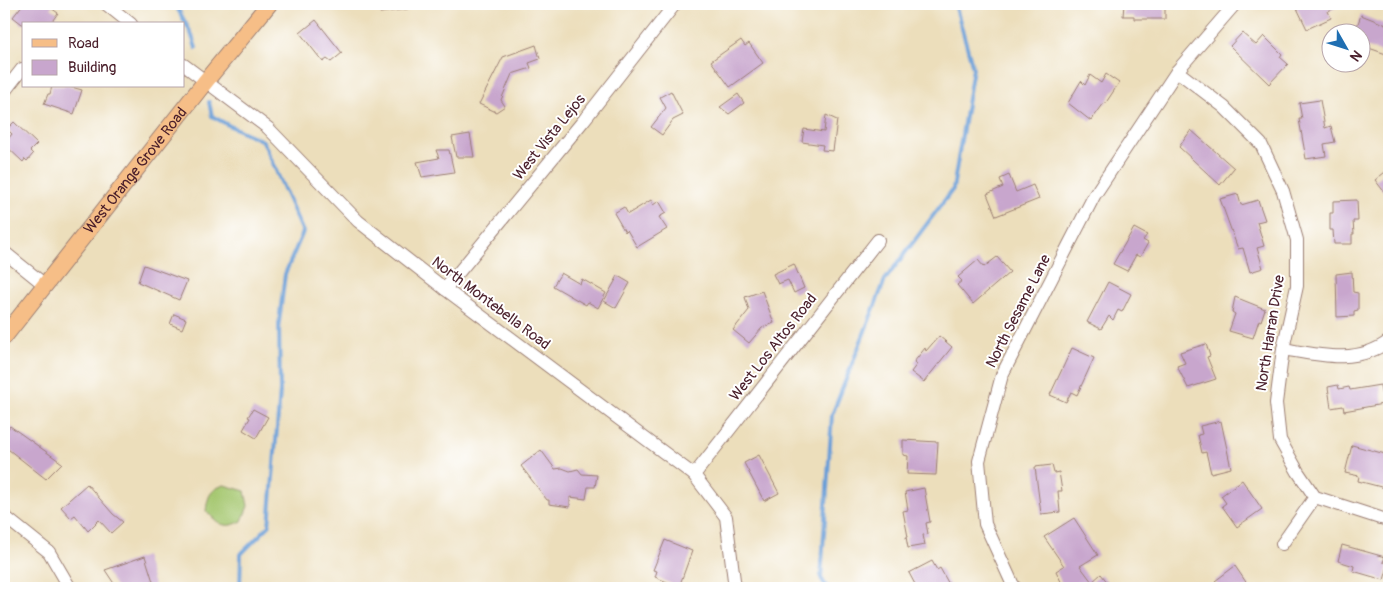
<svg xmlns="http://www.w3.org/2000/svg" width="1393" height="592" font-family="Pangolin,sans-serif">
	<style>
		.green { fill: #a5c770; stroke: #78734e }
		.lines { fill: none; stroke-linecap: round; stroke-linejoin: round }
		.stream { stroke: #6b9fd7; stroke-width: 4 }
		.building { fill: #c8a6cd }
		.minor-casing { stroke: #9b7e73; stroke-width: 14 }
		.major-casing { stroke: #9b7e73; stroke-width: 18 }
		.minor { stroke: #fff; stroke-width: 12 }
		.major { stroke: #f6be87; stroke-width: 16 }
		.labels { text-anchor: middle; stroke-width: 4; stroke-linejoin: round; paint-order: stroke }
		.street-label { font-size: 15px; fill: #4a1f2b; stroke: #fff }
	</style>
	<rect width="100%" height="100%" fill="#fff"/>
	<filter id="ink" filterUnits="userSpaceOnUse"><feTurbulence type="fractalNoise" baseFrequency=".02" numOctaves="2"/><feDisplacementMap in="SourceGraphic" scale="10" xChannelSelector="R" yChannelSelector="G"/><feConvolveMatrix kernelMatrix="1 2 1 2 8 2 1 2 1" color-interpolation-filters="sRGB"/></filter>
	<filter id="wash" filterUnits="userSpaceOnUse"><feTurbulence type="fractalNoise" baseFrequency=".0096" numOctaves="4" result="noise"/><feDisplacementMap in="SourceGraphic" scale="20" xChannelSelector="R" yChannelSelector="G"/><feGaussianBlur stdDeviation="1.12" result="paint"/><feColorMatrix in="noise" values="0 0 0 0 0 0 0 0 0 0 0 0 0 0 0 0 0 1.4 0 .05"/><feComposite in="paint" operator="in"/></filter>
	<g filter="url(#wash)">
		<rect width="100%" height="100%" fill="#ecdebb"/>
		<path class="green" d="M224,485L245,491L248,506L242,521C224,530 219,524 206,511C208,497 209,490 224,485Z"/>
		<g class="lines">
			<g class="stream">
				<polyline points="175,4 191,33 196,48"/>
				<polyline points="209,102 212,116 230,126 263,141 303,232 285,274 279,322 280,391 269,526 241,554 240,588"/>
				<polyline points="827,588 821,578 832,415 885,280 953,189 973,68 955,4"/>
			</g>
		</g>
		<g id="blocks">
			<g class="building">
				<polygon points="23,4 53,4 51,8 58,13 50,24 22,24 13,17"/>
				<polygon points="382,4 408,4 408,9 380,13"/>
				<polygon points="1124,4 1165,4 1165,19 1134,19 1134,16 1123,16"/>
				<polygon points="1295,4 1344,4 1328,11 1331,18 1307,29"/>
				<polygon points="1361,15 1389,26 1389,55 1360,45 1360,32 1355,32"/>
				<polygon points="316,20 342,53 331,62 327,59 323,62 300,33"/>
				<polygon points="1242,33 1256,45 1264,36 1282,54 1280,57 1288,64 1269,84 1230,46"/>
				<polygon points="741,40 745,46 749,43 763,63 730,87 711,61"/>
				<polygon points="536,45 540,59 529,63 531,68 512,74 501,100 505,106 496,112 479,104 503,57"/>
				<polygon points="1106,74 1119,83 1105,104 1104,103 1091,121 1068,103 1081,81 1085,85 1090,75 1101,83"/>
				<polygon points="52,86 68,86 82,90 74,114 44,104 48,94 50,94"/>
				<polygon points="671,91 683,115 673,120 662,135 651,127 666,108 660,97"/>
				<polygon points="738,94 744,103 729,114 720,107"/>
				<polygon points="1320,100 1325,128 1331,126 1335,142 1324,144 1326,156 1306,159 1299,119 1302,119 1299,103"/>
				<polygon points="826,115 837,120 833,151 822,150 823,145 802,142 804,129 824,132"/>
				<polygon points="14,122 37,144 30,151 33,154 27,161 25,159 23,162 4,144 12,134 7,129"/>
				<polygon points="1191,130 1234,168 1220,185 1179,147"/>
				<polygon points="470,134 474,157 456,157 452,137"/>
				<polygon points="436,150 449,150 454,172 422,177 417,162 439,158"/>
				<polygon points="1389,169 1389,198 1375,180"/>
				<polygon points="1009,175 1016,192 1033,185 1039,199 996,216 987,194 1003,187 1000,179"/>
				<polygon points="1238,194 1241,205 1258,200 1265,220 1257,222 1264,246 1257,248 1263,268 1250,272 1243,248 1238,249 1220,199"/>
				<polygon points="651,200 653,205 659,201 666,213 659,217 667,229 637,247 627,230 625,232 614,213 624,207 628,214"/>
				<polygon points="1357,200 1358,221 1353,221 1354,234 1352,234 1352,244 1334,244 1333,230 1330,230 1330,213 1333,213 1333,201"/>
				<polygon points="1134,228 1147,235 1143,240 1148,243 1140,257 1136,255 1127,271 1113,264"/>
				<polygon points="997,257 1010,272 973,304 957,285 962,281 958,277 978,260 984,267"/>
				<polygon points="794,264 804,288 794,293 788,280 778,284 773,274"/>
				<polygon points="144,265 187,281 179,300 138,282"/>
				<polygon points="1352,272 1353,292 1358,293 1358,310 1354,311 1354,316 1337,317 1336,274"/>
				<polygon points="561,273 580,284 582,279 606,293 598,308 588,302 586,305 553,286"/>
				<polygon points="618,276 630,283 616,308 604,301"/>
				<polygon points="1108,282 1131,294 1122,312 1118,310 1113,320 1109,316 1101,329 1087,322"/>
				<polygon points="762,291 774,323 762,328 749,343 733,330 749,310 745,297"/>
				<polygon points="1235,297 1265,309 1261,321 1259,320 1253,338 1229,331 1235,314 1232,312"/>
				<polygon points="174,314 186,319 182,329 170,324"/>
				<polygon points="939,336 952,347 924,382 911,372 917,364 914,362 925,348 926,351"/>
				<polygon points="1206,344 1210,356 1207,357 1216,379 1188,388 1177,366 1185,363 1180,352"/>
				<polygon points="1072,348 1094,358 1077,395 1071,392 1066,402 1050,395"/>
				<polygon points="1338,385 1339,389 1349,387 1350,390 1380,385 1383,404 1344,411 1343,406 1331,408 1328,387"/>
				<polygon points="253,409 268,417 256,438 243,430 250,418 248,417"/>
				<polygon points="1221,421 1231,468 1211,473 1206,452 1202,453 1198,435 1202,434 1200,426"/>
				<polygon points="10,426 62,463 46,479 4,446 4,434"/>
				<polygon points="903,440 938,442 936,475 907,474 908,456 903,455"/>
				<polygon points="1352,445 1389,455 1389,473 1385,488 1358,481 1359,476 1345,473"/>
				<polygon points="541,450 555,469 562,468 570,471 578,469 582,474 597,475 595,487 588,487 586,499 570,497 570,507 549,504 549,500 547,500 521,466"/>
				<polygon points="759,455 779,493 764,501 744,463"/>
				<polygon points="1052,465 1054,473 1059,472 1062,491 1058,491 1060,512 1041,514 1035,467"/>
				<polygon points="1242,480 1262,509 1237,527 1222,506 1226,503 1221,496"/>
				<polygon points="87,484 113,514 123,522 111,533 99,520 88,531 75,515 71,518 61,507"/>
				<polygon points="924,488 930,522 926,523 928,534 923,535 925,545 908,548 906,537 908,537 903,511 908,510 905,492"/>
				<polygon points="1074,518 1098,555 1080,566 1092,582 1101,574 1112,588 1064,588 1056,571 1064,566 1044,537"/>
				<polygon points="665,540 692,551 679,587 655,577 657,571 653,570"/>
				<polygon points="1342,545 1385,557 1383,562 1389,563 1384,580 1353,571 1354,566 1338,561"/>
				<polygon points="145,556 155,588 117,588 105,570"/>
				<polygon points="932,561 937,570 940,568 951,588 917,588 909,573"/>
				<polygon points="1235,566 1250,588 1220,588 1215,581"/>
			</g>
		</g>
	</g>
	<g filter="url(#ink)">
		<use href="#blocks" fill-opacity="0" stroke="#9b7e73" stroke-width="1"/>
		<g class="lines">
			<defs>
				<g id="minor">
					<polyline points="106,4 131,24"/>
					<polyline points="184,65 268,128 358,221 445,289 694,475 726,517 735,588"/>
					<polyline points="1177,71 1224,107 1261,144 1283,191 1297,240 1297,286 1283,349 1276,403 1280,440 1298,472 1315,497 1380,518 1389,520"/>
					<polyline points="4,92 22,69"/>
					<polyline points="4,252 45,285"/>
					<polyline points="445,289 584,120 675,4"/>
					<path d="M1283,349C1319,355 1357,365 1389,341"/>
					<polyline points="694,475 878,240"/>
					<polyline points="4,516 49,552 70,588"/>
					<polyline points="1282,544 1315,497"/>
					<polyline points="1015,588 1012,583 985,524 979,461 1002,375 1094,196 1177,71 1235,4"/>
				</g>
				<g id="major">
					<path id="s1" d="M4,337L205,82L269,4"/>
				</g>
			</defs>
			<use href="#minor" class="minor-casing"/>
			<use href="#major" class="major-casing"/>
			<use href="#minor" class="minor"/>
			<use href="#major" class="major"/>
		</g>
	</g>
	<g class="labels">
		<g class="street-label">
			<text transform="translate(549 137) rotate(-51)" y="5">West Vista Lejos</text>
			<text dy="5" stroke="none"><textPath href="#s1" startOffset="212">West Orange Grove Road</textPath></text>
			<text transform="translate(491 303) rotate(37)" y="5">North Montebella Road</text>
			<text transform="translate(1018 311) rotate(-63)" y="5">North Sesame Lane</text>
			<text transform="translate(1270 333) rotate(-81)" y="5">North Harran Drive</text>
			<text transform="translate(773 347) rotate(-52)" y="5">West Los Altos Road</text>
		</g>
	</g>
	<rect width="1393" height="592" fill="none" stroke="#fff" stroke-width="20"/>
	<rect x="22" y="22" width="162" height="65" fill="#ffffff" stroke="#b7a5aa"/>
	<rect x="32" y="39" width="25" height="8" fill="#f6be87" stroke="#b7a5aa"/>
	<text x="68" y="48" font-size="15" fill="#4a1f2b">Road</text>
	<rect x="32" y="60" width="25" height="15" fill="#c8a6cd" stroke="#b7a5aa"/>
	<text x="68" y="72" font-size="15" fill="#4a1f2b">Building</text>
	<g transform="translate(1346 48) rotate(129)"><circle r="24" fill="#ffffff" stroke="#b7a5aa"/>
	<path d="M0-4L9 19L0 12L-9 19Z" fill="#1f6fb2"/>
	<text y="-8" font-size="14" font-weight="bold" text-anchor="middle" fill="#4a1f2b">N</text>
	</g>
</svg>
